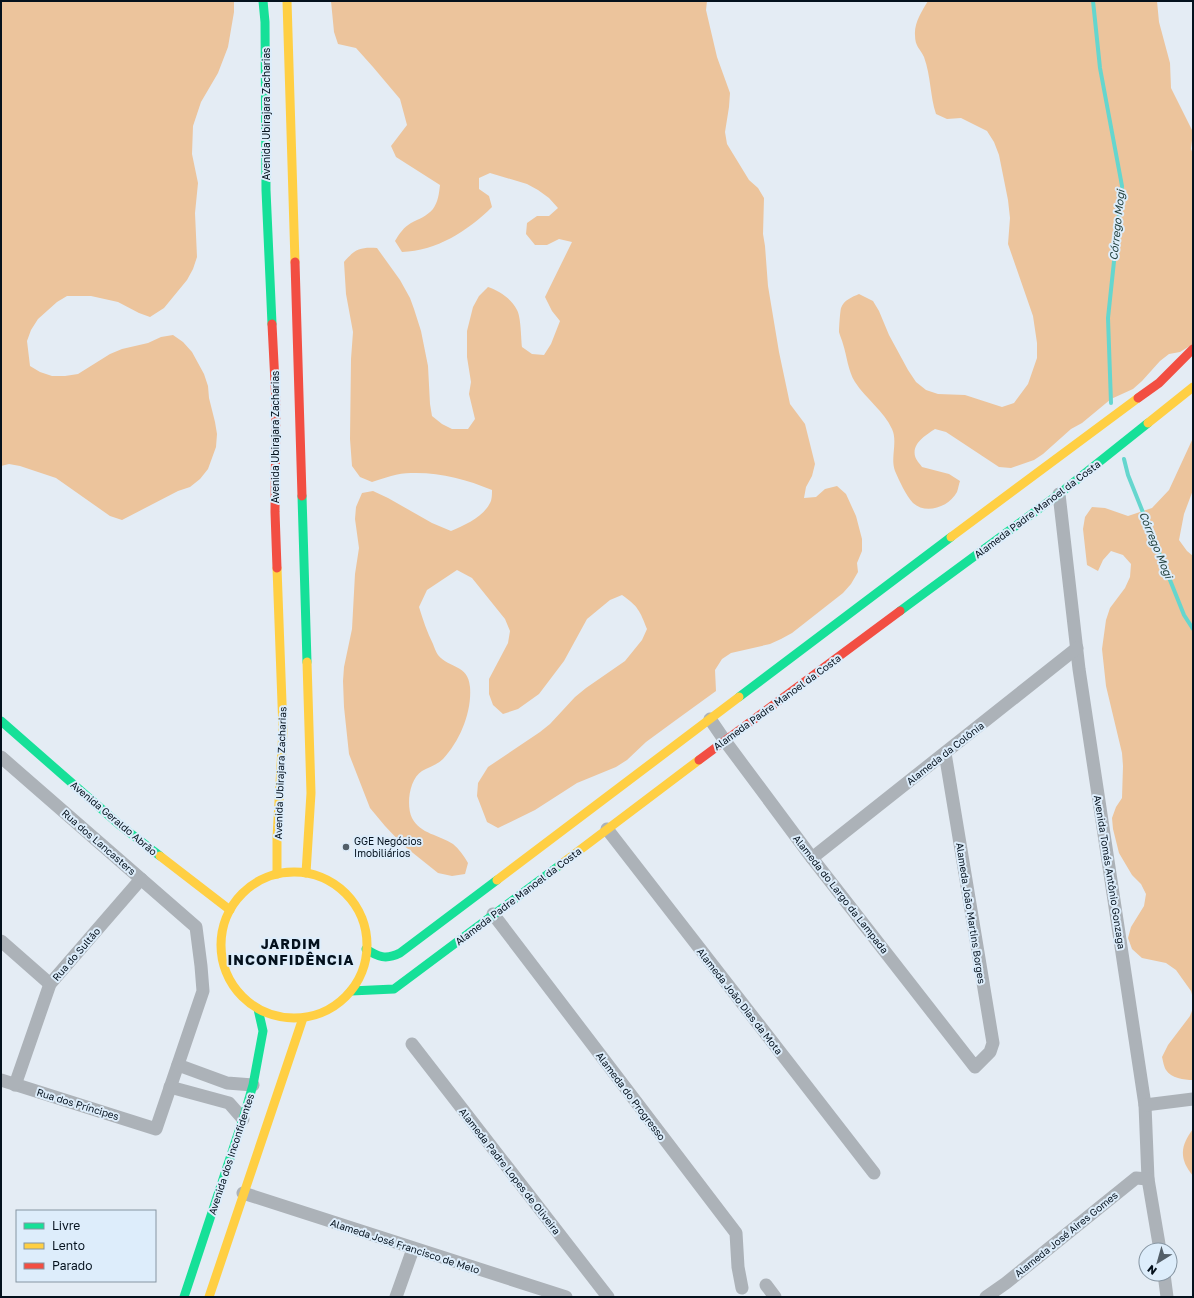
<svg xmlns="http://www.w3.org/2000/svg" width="1194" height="1298" font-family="'Golos Text',sans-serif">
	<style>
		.green { fill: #ecc49c }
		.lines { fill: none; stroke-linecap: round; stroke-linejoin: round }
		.stream { stroke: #65d6ce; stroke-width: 4 }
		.street { stroke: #acb2b8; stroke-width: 13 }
		.fast { stroke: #16e098; stroke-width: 9 }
		.slow { stroke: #ffcf43; stroke-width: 9 }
		.jam { stroke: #f24e42; stroke-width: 9 }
		.poi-dot { fill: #525e68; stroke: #ddedfb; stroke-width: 1.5 }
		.labels { text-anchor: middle; stroke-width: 4; stroke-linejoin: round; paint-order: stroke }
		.street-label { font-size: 10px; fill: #04111d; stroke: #ddedfb }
		.poi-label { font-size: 10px; fill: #04111d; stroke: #ddedfb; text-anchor: start }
		.water-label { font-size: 11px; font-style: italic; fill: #23423e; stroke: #ddedfb }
		.district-label { font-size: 14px; font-weight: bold; letter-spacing: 1px; fill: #04111d; stroke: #ddedfb }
	</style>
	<rect width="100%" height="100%" fill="#e4ecf4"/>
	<g class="green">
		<polygon points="1,1 234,1 234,12 228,47 218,73 201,102 193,126 192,154 198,183 195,213 197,257 193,269 187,280 164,308 150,317 139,313 118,302 91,296 67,296 57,302 38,319 31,330 27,341 30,366 40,372 52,376 65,376 78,374 110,354 122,349 148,343 161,337 173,335 183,342 192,352 204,374 208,386 209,398 215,422 217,434 216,447 208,469 200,479 190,487 178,491 122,520 110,516 56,478 20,466 9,464 1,466"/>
		<path d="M331,1H707L706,10L717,57L730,93L729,107L725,132L727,144L749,180L758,188L764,198L763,234L765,246L768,286L779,352L790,404L805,424L815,464L812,476L806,487L804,498L816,497L825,489L837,486L846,494L856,516L862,539V551L857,563L858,572L851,584L843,593L792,633L781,639L770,644L731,653L722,659L715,670L716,691L676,720L646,742L627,760L616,767L577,783L535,810L498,828L487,822L477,796L478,783L488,767L540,732L550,724L575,697L586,688L625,661L642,640L647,629C640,611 638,606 622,595L610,600L587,619L564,661L539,694L518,709L503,714L493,705L489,694V679L508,643L510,631L505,619L472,578L457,570L427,590L419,607C423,620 427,632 433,644C434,647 436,652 438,655C450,669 468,664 470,687C472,712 460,741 443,759C437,765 429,767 422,771C409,779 406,806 412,818C420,834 440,835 453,844C459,849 464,856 468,863L465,874L452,876L438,873L403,845L385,826L370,808L349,754L344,707L343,681L344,667L352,629L355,574L359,548L355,519L356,507L362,493L373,491L388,498L432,523L451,531C465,525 483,517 490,503C492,500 492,494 492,490C466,479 439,472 411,473C398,473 384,478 372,482L360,477L352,466L350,439L351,359L353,332L346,294L344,262C355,249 360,247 377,248L400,280L410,298L414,309L421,331L428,366L430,404L432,416L442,424L452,429H468L475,419L469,394L471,382L467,357V331L473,307L479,296L488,287C499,291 511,298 517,310C521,317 521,338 522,347L532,354L544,355L551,344L560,321L552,311L545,297L572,242L559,239L547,245H535L526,234L527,223L537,216H549L558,208L549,198L538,190L527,184L490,173L479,178V189L489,196L492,207C468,231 436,251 402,252L395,241C399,234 404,227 411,223C419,219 427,216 433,209C438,202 439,194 440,185L396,157L391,146L407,125L400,99L373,67L356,48L338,44L334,32Z"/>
		<path d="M928,1H1157L1159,22L1170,63L1171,88L1193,132L1191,149L1193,154V304L1192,307L1193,310V344L1180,352L1169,354L1160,361L1142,381L1133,389L1111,399L1082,423L1071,429L1043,454L1034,460L1011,468L999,467L946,432L935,429C926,435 912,443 915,456C916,460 920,464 922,467L949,474L960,481C959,484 958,489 957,492C949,507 926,515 913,503C905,494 900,482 895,471C890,458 898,442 892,429C884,411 866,399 855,382C848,371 847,356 843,344C842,340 840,336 839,332C839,328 840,312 841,308C844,300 852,297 859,294L873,301L879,311L889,335L908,370L916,382L926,390L938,394L965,395L1002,407L1014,403L1028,384L1037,358V343L1033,316L1008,244L1010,218L1008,200L999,155L994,142L987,131L961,118L947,119L936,114C930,96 931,76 924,57C920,48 915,47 915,35C914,23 922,11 928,1Z"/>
		<polygon points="1193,438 1193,490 1184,514 1179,540 1187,551 1193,556 1193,999 1191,991 1176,970 1166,963 1142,958 1132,949 1128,938 1131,927 1144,906 1146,894 1141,884 1132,875 1119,853 1113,829 1112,818 1116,807 1122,798 1123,766 1122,753 1106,686 1102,649 1106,620 1110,608 1125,588 1130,577 1131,564 1123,555 1111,551 1103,560 1098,571 1087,565 1083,529 1085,517 1092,507 1105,508 1128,516 1152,508 1169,490"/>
		<path d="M1193,1008V1080C1184,1080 1171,1078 1166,1070C1164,1067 1163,1061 1162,1057L1168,1045L1190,1016Z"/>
		<path d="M1193,1129V1176C1179,1159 1180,1146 1193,1129Z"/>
	</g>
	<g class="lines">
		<g class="stream">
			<polyline points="1093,1 1100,68 1122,186 1108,318 1111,403"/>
			<polyline points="1124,459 1128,475 1184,615 1193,629"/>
		</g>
		<g class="street">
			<polyline points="1059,494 1079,669 1145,1105 1148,1179 1160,1250"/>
			<polyline points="710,719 725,741 812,858 975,1067 990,1052 993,1043 945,753"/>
			<polyline points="1,757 196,927 201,966 203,991 156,1129 1,1080"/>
			<polyline points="607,829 874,1173"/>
			<polyline points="812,858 1077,648"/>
			<polyline points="493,914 736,1233 738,1267 742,1288"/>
			<polyline points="1,941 50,984"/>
			<polyline points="412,1044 608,1297"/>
			<polyline points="178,1065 227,1083 253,1085"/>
			<polyline points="15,1085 50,984 141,879"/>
			<polyline points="170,1087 229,1103 243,1119"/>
			<polyline points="1145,1105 1193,1099"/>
			<polyline points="243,1193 566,1297"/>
			<polyline points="1164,1274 1167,1297"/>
			<polyline points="766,1285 775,1297"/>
			<polyline points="396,1297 413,1249"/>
			<polyline points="986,1297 1006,1283 1136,1178 1148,1179"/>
		</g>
		<g class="fast">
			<polyline points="263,1 265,22 266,190 272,324"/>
			<polyline points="302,496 307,662"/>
			<polyline points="900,611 1059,494 1148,423"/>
			<polyline points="739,697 951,537"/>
			<polyline points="1,721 121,826 160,856"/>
			<path d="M366,949C378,957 386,960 400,953L497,880"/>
			<polyline points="351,991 394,989 560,865"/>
			<polyline points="184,1297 243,1119 253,1085 263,1031 258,1009"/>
		</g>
		<g class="slow">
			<polyline points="287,1 295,262"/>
			<polyline points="1148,423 1193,387"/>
			<polyline points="951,537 1138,398"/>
			<polyline points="160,856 230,910"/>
			<polyline points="560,865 699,760"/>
			<circle cx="294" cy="945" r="73"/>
			<polyline points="306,873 311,793 307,662"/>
			<polyline points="277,874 277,838 283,730 277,568"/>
			<polyline points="497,880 739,697"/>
			<polyline points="209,1297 303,1018"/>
		</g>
		<g class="jam">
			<polyline points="295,262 302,496"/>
			<polyline points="272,324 276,403 275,512 277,568"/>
			<polyline points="1138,398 1159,383 1193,349"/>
			<polyline points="699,760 900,611"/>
		</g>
	</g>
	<circle class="poi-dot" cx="346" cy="847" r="4"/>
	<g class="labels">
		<g class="street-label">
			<text transform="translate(266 114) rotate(-90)" y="4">Avenida Ubirajara Zacharias</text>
			<text transform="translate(275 437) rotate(-90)" y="4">Avenida Ubirajara Zacharias</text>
			<text transform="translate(1037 509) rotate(-37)" y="4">Alameda Padre Manoel da Costa</text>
			<text transform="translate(777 702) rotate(-36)" y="4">Alameda Padre Manoel da Costa</text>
			<text transform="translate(945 753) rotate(-38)" y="4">Alameda da Colônia</text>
			<text transform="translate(280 773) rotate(-88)" y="4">Avenida Ubirajara Zacharias</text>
			<text transform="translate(114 818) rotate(40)" y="4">Avenida Geraldo Abrão</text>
			<text transform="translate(99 842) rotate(41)" y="4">Rua dos Lancasters</text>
			<text transform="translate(1110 872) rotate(81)" y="4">Avenida Tomás Antônio Gonzaga</text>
			<text transform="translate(841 894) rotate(52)" y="4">Alameda do Largo da Lampada</text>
			<text transform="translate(518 896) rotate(-37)" y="4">Alameda Padre Manoel da Costa</text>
			<text transform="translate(971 913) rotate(81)" y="4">Alameda João Martins Borges</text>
			<text transform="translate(76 954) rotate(-49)" y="4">Rua do Sultão</text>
			<text transform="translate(740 1001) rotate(52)" y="4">Alameda João Dias da Mota</text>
			<text transform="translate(631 1096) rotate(53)" y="4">Alameda do Progresso</text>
			<text transform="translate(78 1104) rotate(17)" y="4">Rua dos Príncipes</text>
			<text transform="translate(231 1154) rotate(-72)" y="4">Avenida dos Inconfidentes</text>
			<text transform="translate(510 1171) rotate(52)" y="4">Alameda Padre Lopes de Oliveira</text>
			<text transform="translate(1066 1234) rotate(-39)" y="4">Alameda José Aires Gomes</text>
			<text transform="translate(405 1246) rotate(18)" y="4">Alameda José Francisco de Melo</text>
		</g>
		<g class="poi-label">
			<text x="354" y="845">GGE Negócios<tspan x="354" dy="12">Imobiliários</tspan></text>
		</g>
		<g class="water-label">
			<text transform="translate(1117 225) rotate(-84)" y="4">Córrego Mogi</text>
			<text transform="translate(1156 545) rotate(68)" y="4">Córrego Mogi</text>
		</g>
		<g class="district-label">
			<text x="291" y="949">JARDIM<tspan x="291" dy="16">INCONFIDÊNCIA</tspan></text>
		</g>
	</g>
	<rect width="1194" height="1298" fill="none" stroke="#04111d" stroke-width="4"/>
	<rect x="16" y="1210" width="140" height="72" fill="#ddedfb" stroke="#8695a2"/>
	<rect x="24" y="1223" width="20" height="6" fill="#16e098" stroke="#8695a2"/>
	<text x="52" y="1230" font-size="12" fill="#04111d">Livre</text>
	<rect x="24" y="1243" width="20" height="6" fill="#ffcf43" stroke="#8695a2"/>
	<text x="52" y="1250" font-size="12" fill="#04111d">Lento</text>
	<rect x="24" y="1263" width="20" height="6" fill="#f24e42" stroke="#8695a2"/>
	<text x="52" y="1270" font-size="12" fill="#04111d">Parado</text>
	<g transform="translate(1158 1262) rotate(217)"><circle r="19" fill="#ddedfb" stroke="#8695a2"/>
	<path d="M0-3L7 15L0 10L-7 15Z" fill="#525e68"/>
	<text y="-6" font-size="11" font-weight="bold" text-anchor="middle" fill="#04111d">N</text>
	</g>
</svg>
